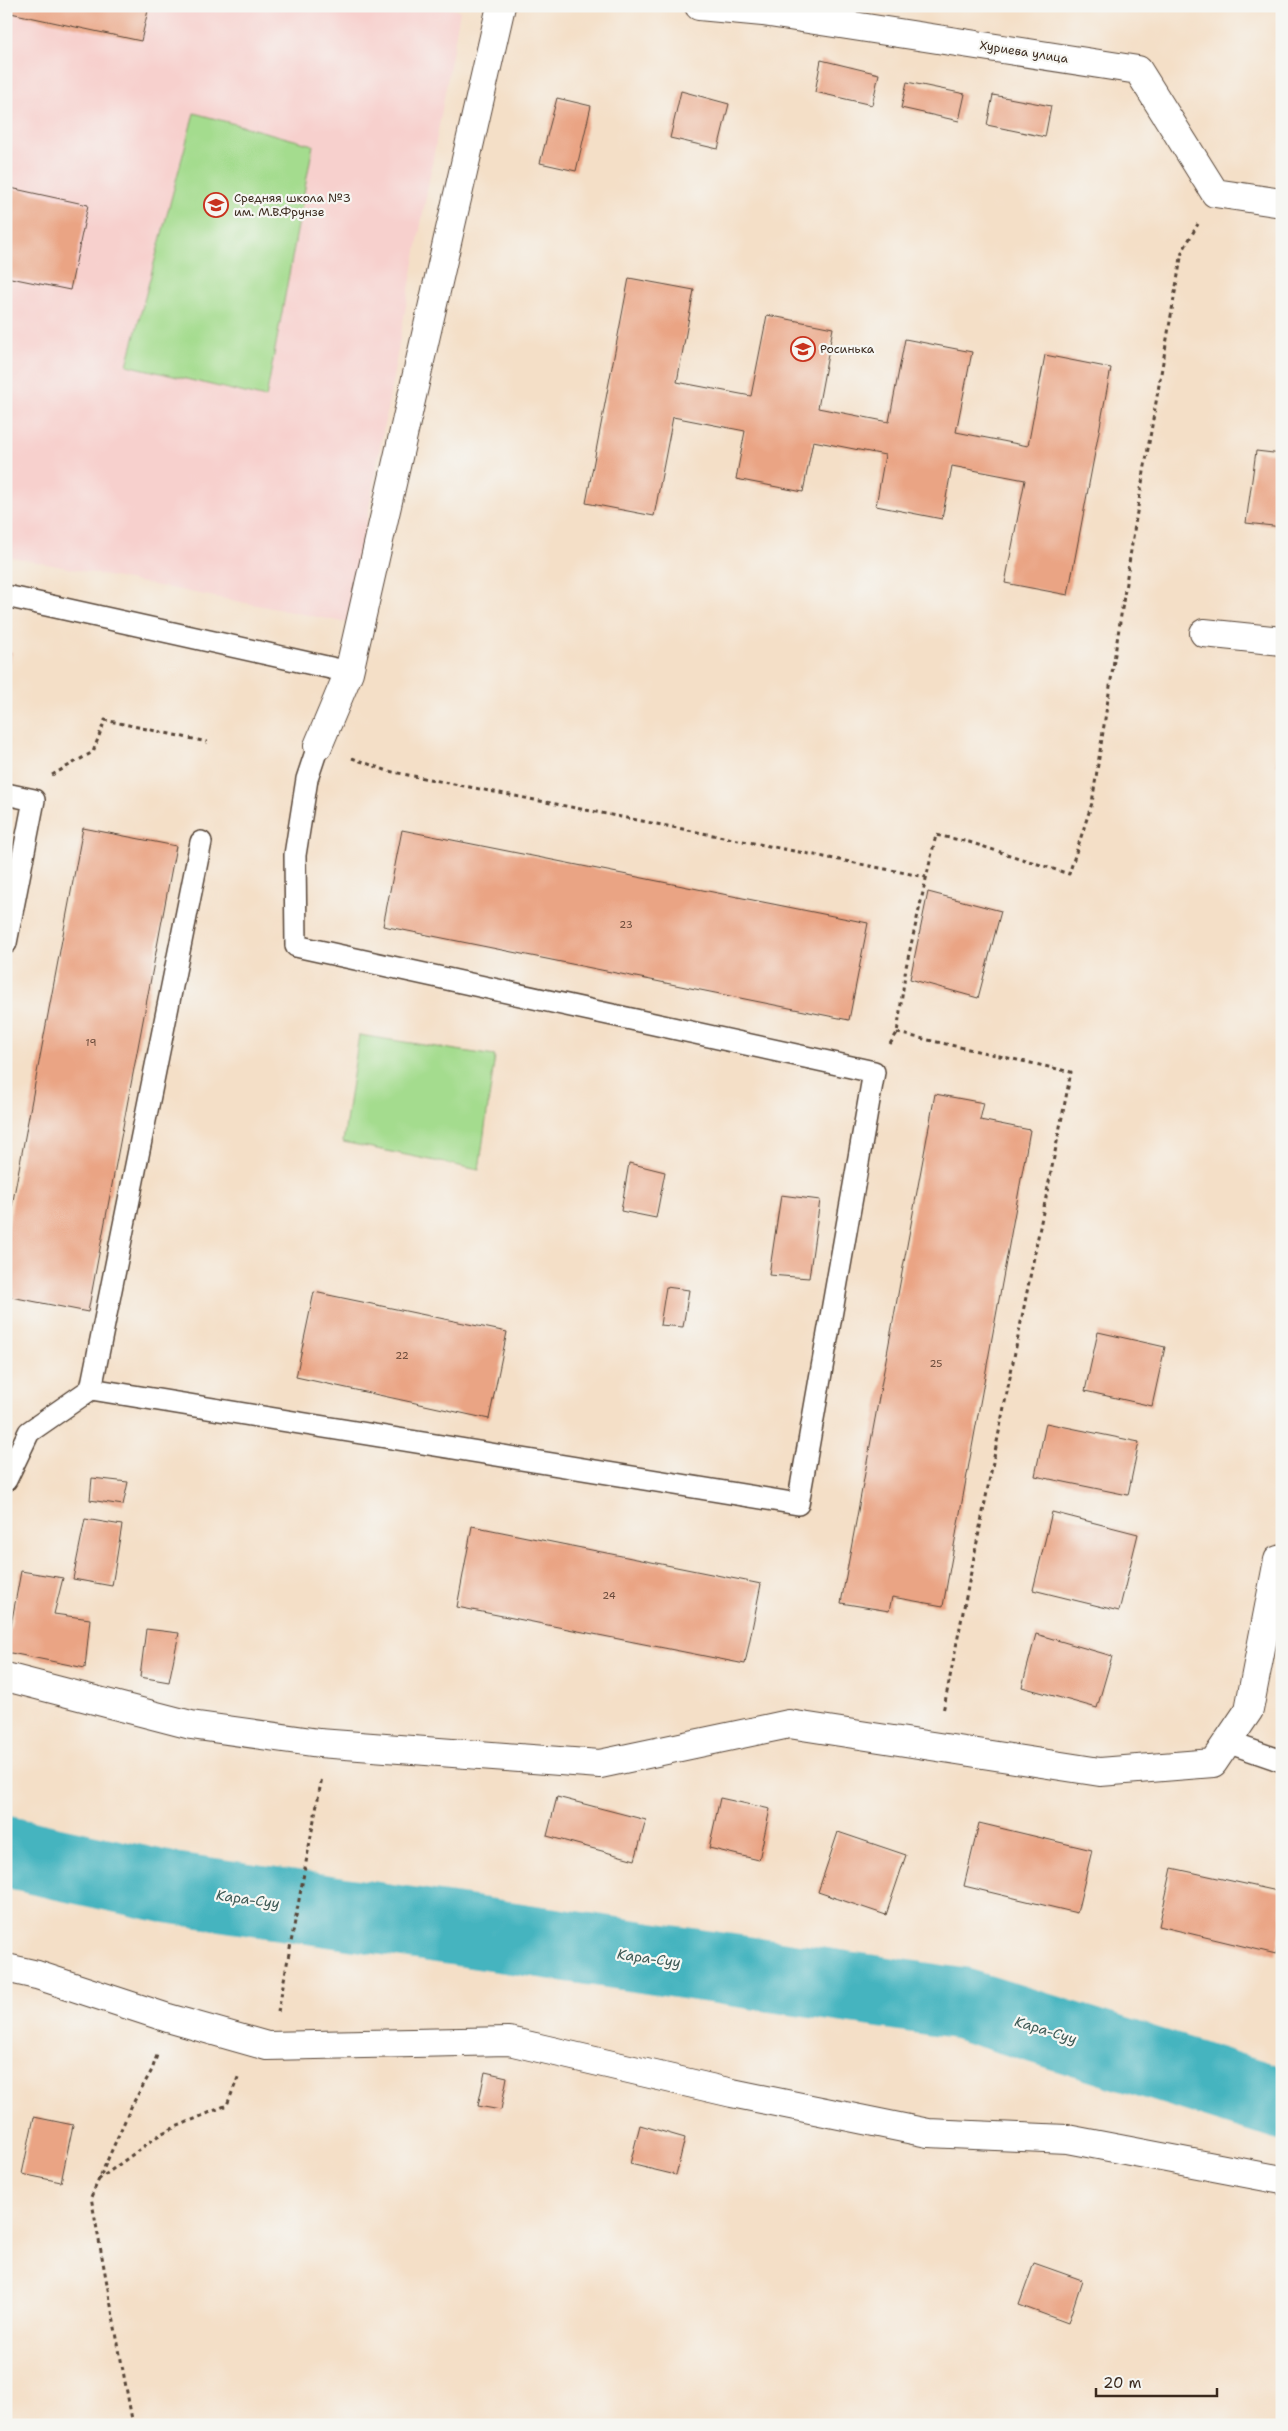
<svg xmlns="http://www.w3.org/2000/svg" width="1288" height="2431" font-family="'Shantell Sans',sans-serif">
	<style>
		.built { fill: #f7d0cd }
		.green { fill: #a4dc8e; stroke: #708356 }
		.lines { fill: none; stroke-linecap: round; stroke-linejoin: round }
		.river { stroke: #45b4bf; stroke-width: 72 }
		.building { fill: #eaa484 }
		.lane-casing { stroke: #574537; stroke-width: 24 }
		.street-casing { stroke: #574537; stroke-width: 30 }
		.path { stroke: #574537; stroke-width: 3; stroke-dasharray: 4 4; stroke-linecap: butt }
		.lane { stroke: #fff; stroke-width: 21 }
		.street { stroke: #fff; stroke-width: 28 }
		.labels { text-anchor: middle; stroke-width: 4.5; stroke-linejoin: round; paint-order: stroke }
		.number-label { font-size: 10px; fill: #674838 }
		.street-label { font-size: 12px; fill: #3b2a1e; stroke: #f6f6f2 }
		.poi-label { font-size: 12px; fill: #3b2a1e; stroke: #f6f6f2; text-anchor: start }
		.water-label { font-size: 14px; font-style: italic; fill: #3e5a56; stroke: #f6f6f2 }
	</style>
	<rect width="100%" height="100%" fill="#f6f6f2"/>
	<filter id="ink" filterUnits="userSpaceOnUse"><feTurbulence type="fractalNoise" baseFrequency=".02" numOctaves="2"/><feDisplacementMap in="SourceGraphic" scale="10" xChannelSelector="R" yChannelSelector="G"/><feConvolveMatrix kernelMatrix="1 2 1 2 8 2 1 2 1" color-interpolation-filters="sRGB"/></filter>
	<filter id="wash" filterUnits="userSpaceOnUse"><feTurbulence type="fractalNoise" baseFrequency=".0096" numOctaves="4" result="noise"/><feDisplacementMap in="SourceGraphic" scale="20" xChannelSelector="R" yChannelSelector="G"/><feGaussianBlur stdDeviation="1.12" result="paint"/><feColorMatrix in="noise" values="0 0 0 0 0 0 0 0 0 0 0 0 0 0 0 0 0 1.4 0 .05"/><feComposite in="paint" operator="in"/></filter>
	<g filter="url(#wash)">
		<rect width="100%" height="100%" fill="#f4dfc7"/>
		<polygon class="built" points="6,6 445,6 460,11 348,623 6,556"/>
		<g class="green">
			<polygon points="194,113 313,145 266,398 127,365"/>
			<polygon points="359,1035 495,1056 479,1170 343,1142"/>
		</g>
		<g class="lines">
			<polyline class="river" points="6,1852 166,1887 962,2004 1282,2104"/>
		</g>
		<g id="blocks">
			<g class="building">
				<polygon points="6,6 149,6 141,41 6,12"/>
				<polygon points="821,60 879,74 872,105 815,92"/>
				<polygon points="907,82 965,94 959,121 901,108"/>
				<polygon points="681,91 729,104 718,149 670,138"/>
				<polygon points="993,95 1051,106 1045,137 987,125"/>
				<polygon points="557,98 591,106 576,171 540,163"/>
				<polygon points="6,187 88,205 70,290 6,277"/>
				<polygon points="629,278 694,290 677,382 751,396 767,315 833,328 818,408 889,422 905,339 972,352 956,432 1028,446 1045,355 1111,368 1068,595 1005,583 1025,480 952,466 942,519 876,506 885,455 813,441 803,492 736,479 745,431 673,417 654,516 586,503"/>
				<polygon points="1256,451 1282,454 1282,527 1246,523"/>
				<polygon points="6,651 12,652 7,677 6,677"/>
				<polygon points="1281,728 1282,728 1282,765 1276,764"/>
				<polygon points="83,828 176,846 88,1312 6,1296 6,1238"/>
				<polygon points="402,830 868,923 849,1020 383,926"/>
				<polygon points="928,892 1001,911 978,998 910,979"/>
				<polygon points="935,1094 984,1103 980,1120 1030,1130 943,1606 892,1597 889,1611 841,1603"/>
				<polygon points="629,1163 665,1172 656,1218 621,1211"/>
				<polygon points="781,1195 820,1200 809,1278 769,1275"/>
				<polygon points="666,1287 689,1290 683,1327 660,1325"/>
				<polygon points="314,1292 507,1332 489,1419 296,1377"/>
				<polygon points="1098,1332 1165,1347 1152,1406 1085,1391"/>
				<polygon points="1046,1423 1139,1442 1128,1495 1035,1476"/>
				<polygon points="92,1478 128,1482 123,1505 90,1500"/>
				<polygon points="1052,1512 1138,1534 1119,1611 1033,1590"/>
				<polygon points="85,1519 122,1525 112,1586 73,1579"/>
				<polygon points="472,1526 761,1584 745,1664 457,1607"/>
				<polygon points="21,1571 63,1578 54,1614 90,1619 85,1668 6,1652"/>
				<polygon points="146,1629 179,1633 169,1682 140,1677"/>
				<polygon points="1036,1634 1112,1656 1097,1708 1022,1687"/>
				<polygon points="557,1797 646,1820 635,1860 547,1836"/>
				<polygon points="720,1798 770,1809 759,1860 709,1848"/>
				<polygon points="979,1823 1092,1850 1077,1913 964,1886"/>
				<polygon points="838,1832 906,1855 886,1915 818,1892"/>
				<polygon points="1172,1868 1282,1892 1282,1928 1276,1954 1159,1926"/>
				<polygon points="485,2072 507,2077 501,2110 478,2106"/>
				<polygon points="34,2117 73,2125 61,2182 22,2174"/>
				<polygon points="640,2125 685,2138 676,2175 630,2164"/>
				<polygon points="1034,2263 1082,2280 1068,2323 1019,2305"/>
			</g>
		</g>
	</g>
	<g filter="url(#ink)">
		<use href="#blocks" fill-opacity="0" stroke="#574537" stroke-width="1"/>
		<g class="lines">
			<defs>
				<g id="lane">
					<polyline points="6,596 349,672"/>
					<polyline points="6,794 34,800 6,943"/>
					<polyline points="91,1389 201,842"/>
					<polyline points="6,1480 29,1432 91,1389 798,1504 874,1072 296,946 295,855 307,779 318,746"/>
					<polyline points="1227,1742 1282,1761"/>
				</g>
				<g id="street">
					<polyline points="699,6 763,12 1138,70 1215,193 1282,203"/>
					<polyline points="1204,633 1282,641"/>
					<polyline points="318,746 349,672 501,6"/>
					<polyline points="6,1677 191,1725 319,1743 600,1764 789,1724 1100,1772 1213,1763 1249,1710 1278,1560 1282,1559"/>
					<polyline points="6,1968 37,1975 168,2018 267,2046 509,2041 732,2093 928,2133 1067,2139 1282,2180"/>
				</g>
			</defs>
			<use href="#lane" class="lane-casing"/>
			<use href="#street" class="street-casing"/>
			<g class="path">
				<polyline points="352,758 388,771 926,877"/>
				<polyline points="52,775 93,752 105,720 207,742"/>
				<polyline points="897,1033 1071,1072 943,1712"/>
				<polyline points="890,1044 897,1033 906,967 936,835 969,842 1069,874 1092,803 1136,518 1182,252 1198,224"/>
				<polyline points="278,2012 322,1777"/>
				<polyline points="98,2180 162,2133 227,2105 239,2075"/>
				<polyline points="133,2425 91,2197 132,2105 152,2070 158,2052"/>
			</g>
			<use href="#lane" class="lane"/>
			<use href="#street" class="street"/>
		</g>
	</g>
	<defs>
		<symbol id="school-ring" viewBox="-11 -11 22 22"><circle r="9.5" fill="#f6f6f2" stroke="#c8321e" stroke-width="1.5"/><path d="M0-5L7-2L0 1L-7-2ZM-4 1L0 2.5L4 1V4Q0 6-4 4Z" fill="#c8321e"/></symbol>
	</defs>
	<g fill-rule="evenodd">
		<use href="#school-ring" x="202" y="191" width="28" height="28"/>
		<use href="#school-ring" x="789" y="335" width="28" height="28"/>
	</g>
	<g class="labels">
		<g class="number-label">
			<text x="626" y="928">23</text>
			<text x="91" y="1046">19</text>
			<text x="402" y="1359">22</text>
			<text x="936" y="1367">25</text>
			<text x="609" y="1599">24</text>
		</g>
		<g class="street-label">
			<text transform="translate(1024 52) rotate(9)" y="4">Хуриева улица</text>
		</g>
		<g class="poi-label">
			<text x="234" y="202">Средняя школа №3<tspan x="234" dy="14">им. М.В.Фрунзе</tspan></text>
			<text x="820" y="353">Росинька</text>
		</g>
		<g class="water-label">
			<text transform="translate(248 1899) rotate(8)" y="5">Кара-Суу</text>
			<text transform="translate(649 1958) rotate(8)" y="5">Кара-Суу</text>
			<text transform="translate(1046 2030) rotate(17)" y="5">Кара-Суу</text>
		</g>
	</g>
	<rect width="1288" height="2431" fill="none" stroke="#f6f6f2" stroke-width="25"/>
	<path d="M1096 2388v8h121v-8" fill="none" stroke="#3b2a1e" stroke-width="2.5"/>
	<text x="1103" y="2388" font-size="15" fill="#3b2a1e" stroke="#f6f6f2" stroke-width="4" paint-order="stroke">20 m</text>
</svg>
